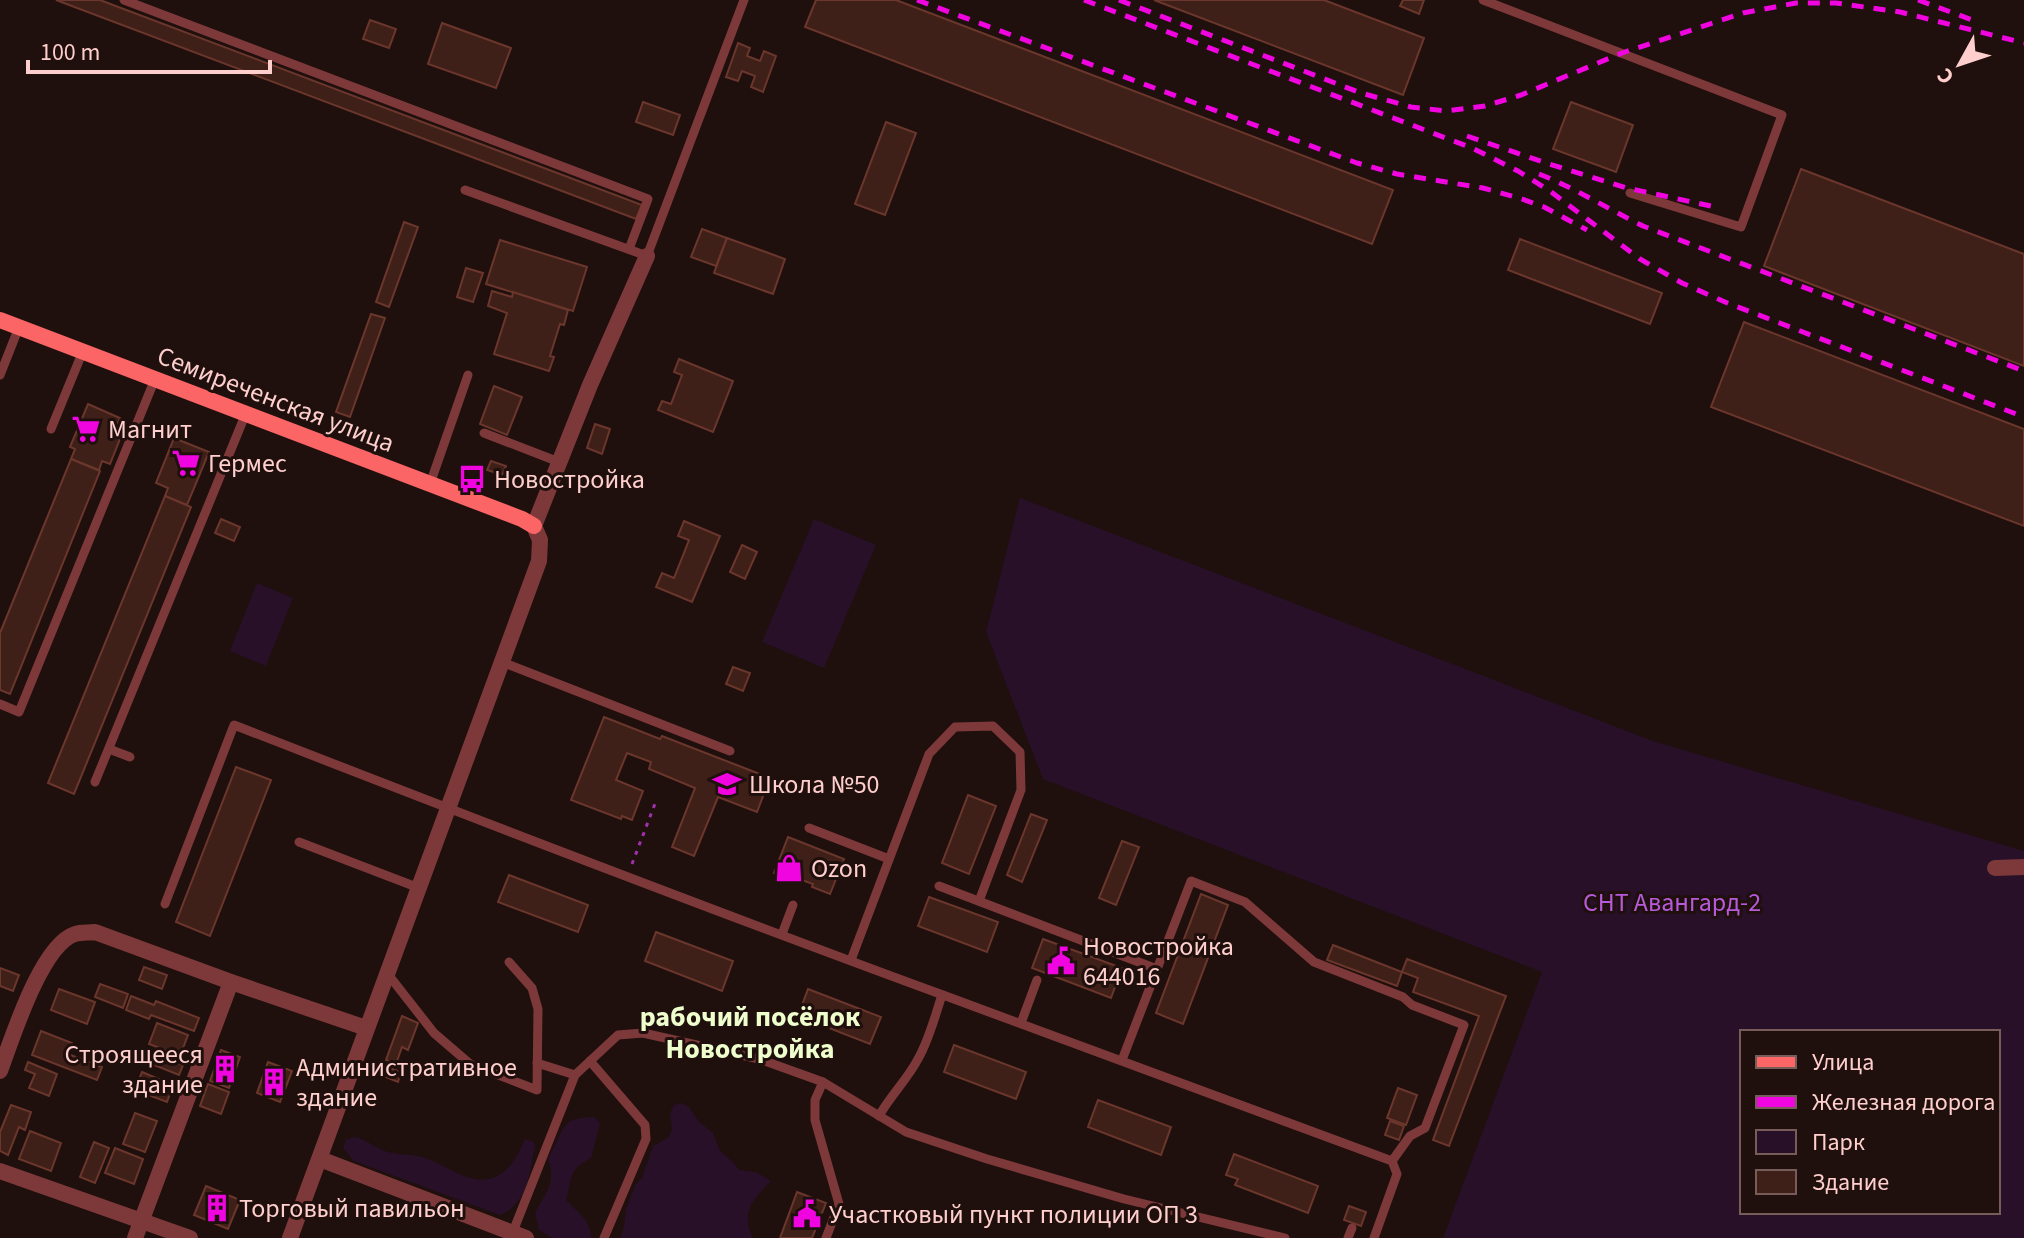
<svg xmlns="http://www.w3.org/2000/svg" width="2024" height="1238" font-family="'Source Sans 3',sans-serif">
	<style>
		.green { fill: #271028; fill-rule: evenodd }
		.building { fill: #3f2019; stroke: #6b362c; stroke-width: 2 }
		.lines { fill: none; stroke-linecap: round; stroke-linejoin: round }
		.path { stroke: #a130ad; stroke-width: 3; stroke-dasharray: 4 6; stroke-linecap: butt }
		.service { stroke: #7d3939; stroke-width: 9 }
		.minor { stroke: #7d3939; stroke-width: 16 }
		.tertiary { stroke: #7d3939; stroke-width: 16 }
		.secondary { stroke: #fc6566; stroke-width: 16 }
		.rail { stroke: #f005e1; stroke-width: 5; stroke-dasharray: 12 10; stroke-linecap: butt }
		.labels { text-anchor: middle; stroke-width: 6; stroke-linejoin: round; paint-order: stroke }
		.street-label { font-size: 26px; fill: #fecfcc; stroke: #1f0f0d }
		.poi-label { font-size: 26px; fill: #fecfcc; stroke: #1f0f0d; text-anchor: start }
		.park-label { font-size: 26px; fill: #b65adb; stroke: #1f0f0d }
		.neighbourhood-label { font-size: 28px; font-weight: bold; fill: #eefecd; stroke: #1f0f0d }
	</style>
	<rect width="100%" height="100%" fill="#1f0f0d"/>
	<g class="green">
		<path d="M1020,498L1653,741L2024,851V1238H1443L1542,972L1043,779L986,632ZM1742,1032H1998V1212H1742Z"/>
		<polygon points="814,519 876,545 824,668 762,642"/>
		<polygon points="257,583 293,598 266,666 230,651"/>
		<path d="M682,1103L689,1107L699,1122L713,1133L720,1151L733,1162L739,1170L756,1172L771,1181C753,1198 740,1214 753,1238H620L624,1226L626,1209L635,1185L642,1178L653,1146L668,1138L672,1130L670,1113L674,1105Z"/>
		<path d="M594,1117L600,1123L591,1158L577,1167L572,1175L566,1200C577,1211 592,1222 591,1238H552L539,1230L535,1213C547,1190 556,1184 548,1158C566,1131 556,1118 594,1117Z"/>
		<path d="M354,1137C367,1139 376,1149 388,1152C401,1155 413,1154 425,1158C437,1162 448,1169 459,1174C495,1190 512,1170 525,1139L534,1142L535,1147C529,1173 528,1204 500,1215L354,1161L343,1148L346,1140Z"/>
	</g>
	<g class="building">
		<polygon points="56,0 100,0 642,205 636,219"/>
		<polygon points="816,0 896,0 1393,190 1372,244 805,27"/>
		<polygon points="1154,0 1324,0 1424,38 1403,95"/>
		<polygon points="1403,0 1424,0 1419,14 1400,6"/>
		<polygon points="370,20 396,29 389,48 363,39"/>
		<polygon points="442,23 511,48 496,88 428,64"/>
		<polygon points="738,43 750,48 747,56 760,61 764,51 776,56 763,92 751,87 755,76 742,71 738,81 726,77"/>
		<polygon points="643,102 680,115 673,135 636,122"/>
		<polygon points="1571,102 1633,125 1616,172 1553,149"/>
		<polygon points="886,122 916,133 885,215 855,204"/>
		<polygon points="1801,169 2024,254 2024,366 1764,266"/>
		<polygon points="404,222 418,227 389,307 376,302"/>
		<polygon points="702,229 727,238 716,266 691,257"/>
		<polygon points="727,238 785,259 773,294 714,273"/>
		<polygon points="1520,239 1662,293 1650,324 1508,270"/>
		<polygon points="500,240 587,267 573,311 486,284"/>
		<polygon points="466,268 483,273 473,302 457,297"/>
		<polygon points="492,291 512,297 513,292 568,310 564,325 560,324 550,356 554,357 549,371 494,354 507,313 488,306"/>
		<polygon points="371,314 385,318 350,417 336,412"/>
		<polygon points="1744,322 2024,429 2024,526 1711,407"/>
		<polygon points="679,359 733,381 713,432 658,410 662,401 671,404 682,375 674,372"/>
		<polygon points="494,386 522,397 507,435 480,424"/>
		<polygon points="88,404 120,418 117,426 124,429 110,464 102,461 99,470 71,459 75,449 70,447"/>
		<polygon points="595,424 610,429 602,454 587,448"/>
		<polygon points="174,438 209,452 187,505 165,496 168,488 156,483"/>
		<polygon points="71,459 100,471 10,694 0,690 0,633"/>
		<polygon points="491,461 506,466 502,475 487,470"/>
		<polygon points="165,496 191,507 74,794 48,783"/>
		<polygon points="221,519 240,527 234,541 215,533"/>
		<polygon points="684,521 720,536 692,602 656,587 662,573 674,578 689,540 678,536"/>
		<polygon points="742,545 757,552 745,579 730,572"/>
		<polygon points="733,667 750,673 743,691 726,684"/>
		<polygon points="604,717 660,739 662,736 770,778 757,812 718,797 694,856 672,847 695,788 649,769 651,762 627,753 616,780 643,791 632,820 622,816 621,819 571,800"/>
		<polygon points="236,767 271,780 210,936 176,922"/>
		<polygon points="968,795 996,806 969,874 942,863"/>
		<polygon points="1031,814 1047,820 1022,882 1007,875"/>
		<polygon points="788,837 844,859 830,894 812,887 813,884 794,877 792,880 774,873"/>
		<polygon points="1122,841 1139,847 1116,905 1099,898"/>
		<polygon points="509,875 588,905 578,932 498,902"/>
		<polygon points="1201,894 1228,905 1183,1024 1156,1013"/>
		<polygon points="929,897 998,922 987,952 918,926"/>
		<polygon points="656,932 733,961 722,991 645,961"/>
		<polygon points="1043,939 1122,968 1111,998 1032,968"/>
		<polygon points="1333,945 1402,972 1397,986 1327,960"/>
		<polygon points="1407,959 1506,996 1449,1146 1433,1140 1479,1016 1413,992 1418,978 1402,972"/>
		<polygon points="144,967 167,975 162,989 139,980"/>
		<polygon points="0,968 19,975 13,991 0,986"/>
		<polygon points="100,984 128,994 123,1008 95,997"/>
		<polygon points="59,989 95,1002 87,1024 51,1010"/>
		<polygon points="808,989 881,1017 870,1044 798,1016"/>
		<polygon points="131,996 154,1005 156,1001 199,1018 194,1031 151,1015 149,1019 126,1010"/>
		<polygon points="402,1016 418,1023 408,1050 402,1047 396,1064 386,1060"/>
		<polygon points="157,1023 188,1035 180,1056 149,1044"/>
		<polygon points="41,1031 72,1043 68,1054 102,1067 97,1080 32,1055"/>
		<polygon points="954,1045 1026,1072 1016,1099 944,1072"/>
		<polygon points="221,1050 240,1057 229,1088 210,1081"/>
		<polygon points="148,1052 183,1065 179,1075 144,1061"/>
		<polygon points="28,1062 57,1074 49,1096 29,1088 35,1074 25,1070"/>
		<polygon points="268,1062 292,1071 280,1102 257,1093"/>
		<polygon points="387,1067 401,1072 398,1082 383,1076"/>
		<polygon points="142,1072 173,1085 167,1102 135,1090"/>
		<polygon points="208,1084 229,1092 221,1114 200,1106"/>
		<polygon points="1398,1088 1417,1095 1406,1125 1387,1118"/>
		<polygon points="1098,1100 1171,1127 1161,1155 1088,1127"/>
		<polygon points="11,1105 31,1112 25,1130 19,1127 8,1155 0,1151 0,1132"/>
		<polygon points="135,1113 157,1121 145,1152 123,1144"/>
		<polygon points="1390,1121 1404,1126 1399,1140 1385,1135"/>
		<polygon points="30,1131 61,1143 51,1171 19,1159"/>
		<polygon points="94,1142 109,1148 95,1183 80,1177"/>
		<polygon points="115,1148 143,1159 134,1184 105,1173"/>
		<polygon points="1234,1154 1318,1186 1308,1213 1235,1185 1238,1179 1226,1175"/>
		<polygon points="206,1186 240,1200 228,1229 194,1215"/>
		<polygon points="797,1192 826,1203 812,1238 780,1238"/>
		<polygon points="1349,1206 1366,1212 1361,1226 1344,1220"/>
	</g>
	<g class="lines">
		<polyline class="path" points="632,864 656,801"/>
		<g class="service">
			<polyline points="124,0 648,199 629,249"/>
			<polyline points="1483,0 1782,115 1741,227 1630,193"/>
			<polyline points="465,190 647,256 744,0"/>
			<polyline points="0,375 19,327"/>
			<polyline points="51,429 83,351"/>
			<polyline points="484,433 559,462"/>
			<polyline points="430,484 468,375"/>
			<polyline points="502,662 730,751"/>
			<polyline points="0,704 19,712 155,379"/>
			<polyline points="109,749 130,757"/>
			<polyline points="95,782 246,413"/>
			<polyline points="809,828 889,859"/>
			<polyline points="299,842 419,888"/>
			<polyline points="939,886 1157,969"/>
			<path d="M165,904L234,725C470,817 706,908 943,995C1093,1050 1243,1105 1392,1161L1397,1174L1374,1238"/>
			<polyline points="782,934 793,905"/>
			<polyline points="851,960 929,754 955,727 993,726 1020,752 1021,790 979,901"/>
			<polyline points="387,973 434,1033 470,1064 537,1090 538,1009 532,988 509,962"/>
			<polyline points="1021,1023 1037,980"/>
			<polyline points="1122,1060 1191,881 1245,902 1314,962 1403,997 1412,1005 1464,1025 1425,1128 1410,1136 1392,1161"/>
			<polyline points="590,1061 645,1125 646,1139 604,1238"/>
			<polyline points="537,1063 575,1075"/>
			<polyline points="823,1082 815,1100 815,1120 839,1204 826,1238"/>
			<path d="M879,1116C890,1096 907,1080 918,1059C929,1040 935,1016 942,995"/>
			<polyline points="512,1234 575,1075 618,1035 643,1033 759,1059 823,1082 906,1132 987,1159 1124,1199 1285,1238"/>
			<polyline points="1348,1238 1352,1228"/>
		</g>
		<g class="minor">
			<polyline points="534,526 590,385 647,256"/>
			<polyline points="1995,868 2024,867"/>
			<path d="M0,1071C12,1039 41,945 75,934C81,932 89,933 95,932L231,982L366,1028"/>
			<polyline points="320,1159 526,1238"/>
			<polyline points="0,1171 190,1238"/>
			<polyline points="135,1238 231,982"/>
		</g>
		<polyline class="tertiary" points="290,1238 539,561 540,540 534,526"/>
		<polyline class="secondary" points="0,320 522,519 534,526"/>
		<g class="rail">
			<polyline points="917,0 1357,163 1397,174 1483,188 1522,199 1544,207 1587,230"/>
			<polyline points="1084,0 1472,148 1518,171 1550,191 1640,259 1682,283 1725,302 2024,417"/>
			<polyline points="1119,0 1361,93 1411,107 1446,111 1485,106 1521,95 1622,53 1743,13 1796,3 1836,3 1900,12 2024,43"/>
			<polyline points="1918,0 1975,21"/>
			<polyline points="1467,136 1546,163 1627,188 1720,208"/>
			<path d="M1539,174C1575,188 1608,209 1643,226L2024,371"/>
		</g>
	</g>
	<defs>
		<symbol id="supermarket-bare" viewBox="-9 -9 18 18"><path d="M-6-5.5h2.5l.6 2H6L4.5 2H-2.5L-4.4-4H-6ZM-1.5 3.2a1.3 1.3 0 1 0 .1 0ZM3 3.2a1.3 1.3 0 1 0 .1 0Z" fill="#f005e1" stroke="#1f0f0d" stroke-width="2.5" paint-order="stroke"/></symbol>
		<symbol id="bus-bare" viewBox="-9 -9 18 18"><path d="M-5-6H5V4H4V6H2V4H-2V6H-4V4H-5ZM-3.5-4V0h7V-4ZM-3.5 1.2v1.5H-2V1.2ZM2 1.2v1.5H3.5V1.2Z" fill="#f005e1" stroke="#1f0f0d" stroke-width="2.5" paint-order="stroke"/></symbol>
		<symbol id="school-bare" viewBox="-9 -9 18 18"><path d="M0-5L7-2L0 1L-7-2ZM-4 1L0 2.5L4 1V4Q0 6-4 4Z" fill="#f005e1" stroke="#1f0f0d" stroke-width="2.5" paint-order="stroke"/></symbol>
		<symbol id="shop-bare" viewBox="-9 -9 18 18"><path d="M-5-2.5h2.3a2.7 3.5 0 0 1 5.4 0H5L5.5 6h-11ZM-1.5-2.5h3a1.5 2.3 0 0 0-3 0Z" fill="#f005e1" stroke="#1f0f0d" stroke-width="2.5" paint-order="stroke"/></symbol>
		<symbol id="civic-bare" viewBox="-9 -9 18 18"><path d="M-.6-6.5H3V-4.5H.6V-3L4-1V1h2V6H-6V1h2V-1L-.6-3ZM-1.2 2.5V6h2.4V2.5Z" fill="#f005e1" stroke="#1f0f0d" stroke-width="2.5" paint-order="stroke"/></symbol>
		<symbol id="building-bare" viewBox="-9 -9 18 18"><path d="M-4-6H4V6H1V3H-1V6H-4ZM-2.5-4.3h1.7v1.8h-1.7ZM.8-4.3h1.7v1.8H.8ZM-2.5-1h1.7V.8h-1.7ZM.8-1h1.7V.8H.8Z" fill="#f005e1" stroke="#1f0f0d" stroke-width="2.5" paint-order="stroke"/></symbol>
	</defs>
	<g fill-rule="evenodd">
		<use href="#supermarket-bare" x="66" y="409" width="40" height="40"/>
		<use href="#supermarket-bare" x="166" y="443" width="40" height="40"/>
		<use href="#bus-bare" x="452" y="459" width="40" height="40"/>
		<use href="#school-bare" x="707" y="764" width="40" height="40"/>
		<use href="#shop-bare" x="769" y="848" width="40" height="40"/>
		<use href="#civic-bare" x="1041" y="941" width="40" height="40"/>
		<use href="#building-bare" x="205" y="1049" width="40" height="40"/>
		<use href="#building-bare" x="254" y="1062" width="40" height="40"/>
		<use href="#building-bare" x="197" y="1188" width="40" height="40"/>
		<use href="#civic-bare" x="787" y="1194" width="40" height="40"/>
	</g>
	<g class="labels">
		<g class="street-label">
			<text transform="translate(276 399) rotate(21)" y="9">Семиреченская улица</text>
		</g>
		<g class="poi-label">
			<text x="108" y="438">Магнит</text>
			<text x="208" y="472">Гермес</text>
			<text x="494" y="488">Новостройка</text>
			<text x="749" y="793">Школа №50</text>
			<text x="811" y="877">Ozon</text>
			<text x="1083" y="955">Новостройка<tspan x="1083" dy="30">644016</tspan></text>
			<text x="203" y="1063" text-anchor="end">Строящееся<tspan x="203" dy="30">здание</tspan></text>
			<text x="296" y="1076">Административное<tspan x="296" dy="30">здание</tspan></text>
			<text x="239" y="1217">Торговый павильон</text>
			<text x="829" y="1223">Участковый пункт полиции ОП 3</text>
		</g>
		<g class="park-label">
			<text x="1672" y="911">СНТ Авангард-2</text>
		</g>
		<g class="neighbourhood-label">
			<text x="750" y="1026">рабочий посёлок<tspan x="750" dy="32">Новостройка</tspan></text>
		</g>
	</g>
	<rect x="1740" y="1030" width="260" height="184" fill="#1f0f0d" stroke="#785c59" stroke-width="2"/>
	<rect x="1756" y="1056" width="40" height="12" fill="#fc6566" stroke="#785c59" stroke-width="2"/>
	<text x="1812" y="1070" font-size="24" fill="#fecfcc">Улица</text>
	<rect x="1756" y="1096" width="40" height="12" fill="#f005e1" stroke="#785c59" stroke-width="2"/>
	<text x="1812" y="1110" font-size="24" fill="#fecfcc">Железная дорога</text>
	<rect x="1756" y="1130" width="40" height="24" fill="#271028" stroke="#785c59" stroke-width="2"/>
	<text x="1812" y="1150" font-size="24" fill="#fecfcc">Парк</text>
	<rect x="1756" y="1170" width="40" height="24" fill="#3f2019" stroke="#785c59" stroke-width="2"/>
	<text x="1812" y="1190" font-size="24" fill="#fecfcc">Здание</text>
	<g transform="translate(1960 64) rotate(230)" stroke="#1f0f0d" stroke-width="6" paint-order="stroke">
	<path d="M0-6L14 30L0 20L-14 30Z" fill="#fecfcc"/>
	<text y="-12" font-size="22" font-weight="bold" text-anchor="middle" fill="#fecfcc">С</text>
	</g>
	<path d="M28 60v12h242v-12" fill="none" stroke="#fecfcc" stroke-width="4"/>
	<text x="40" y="60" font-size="24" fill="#fecfcc" stroke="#1f0f0d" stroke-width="6" paint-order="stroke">100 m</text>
</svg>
